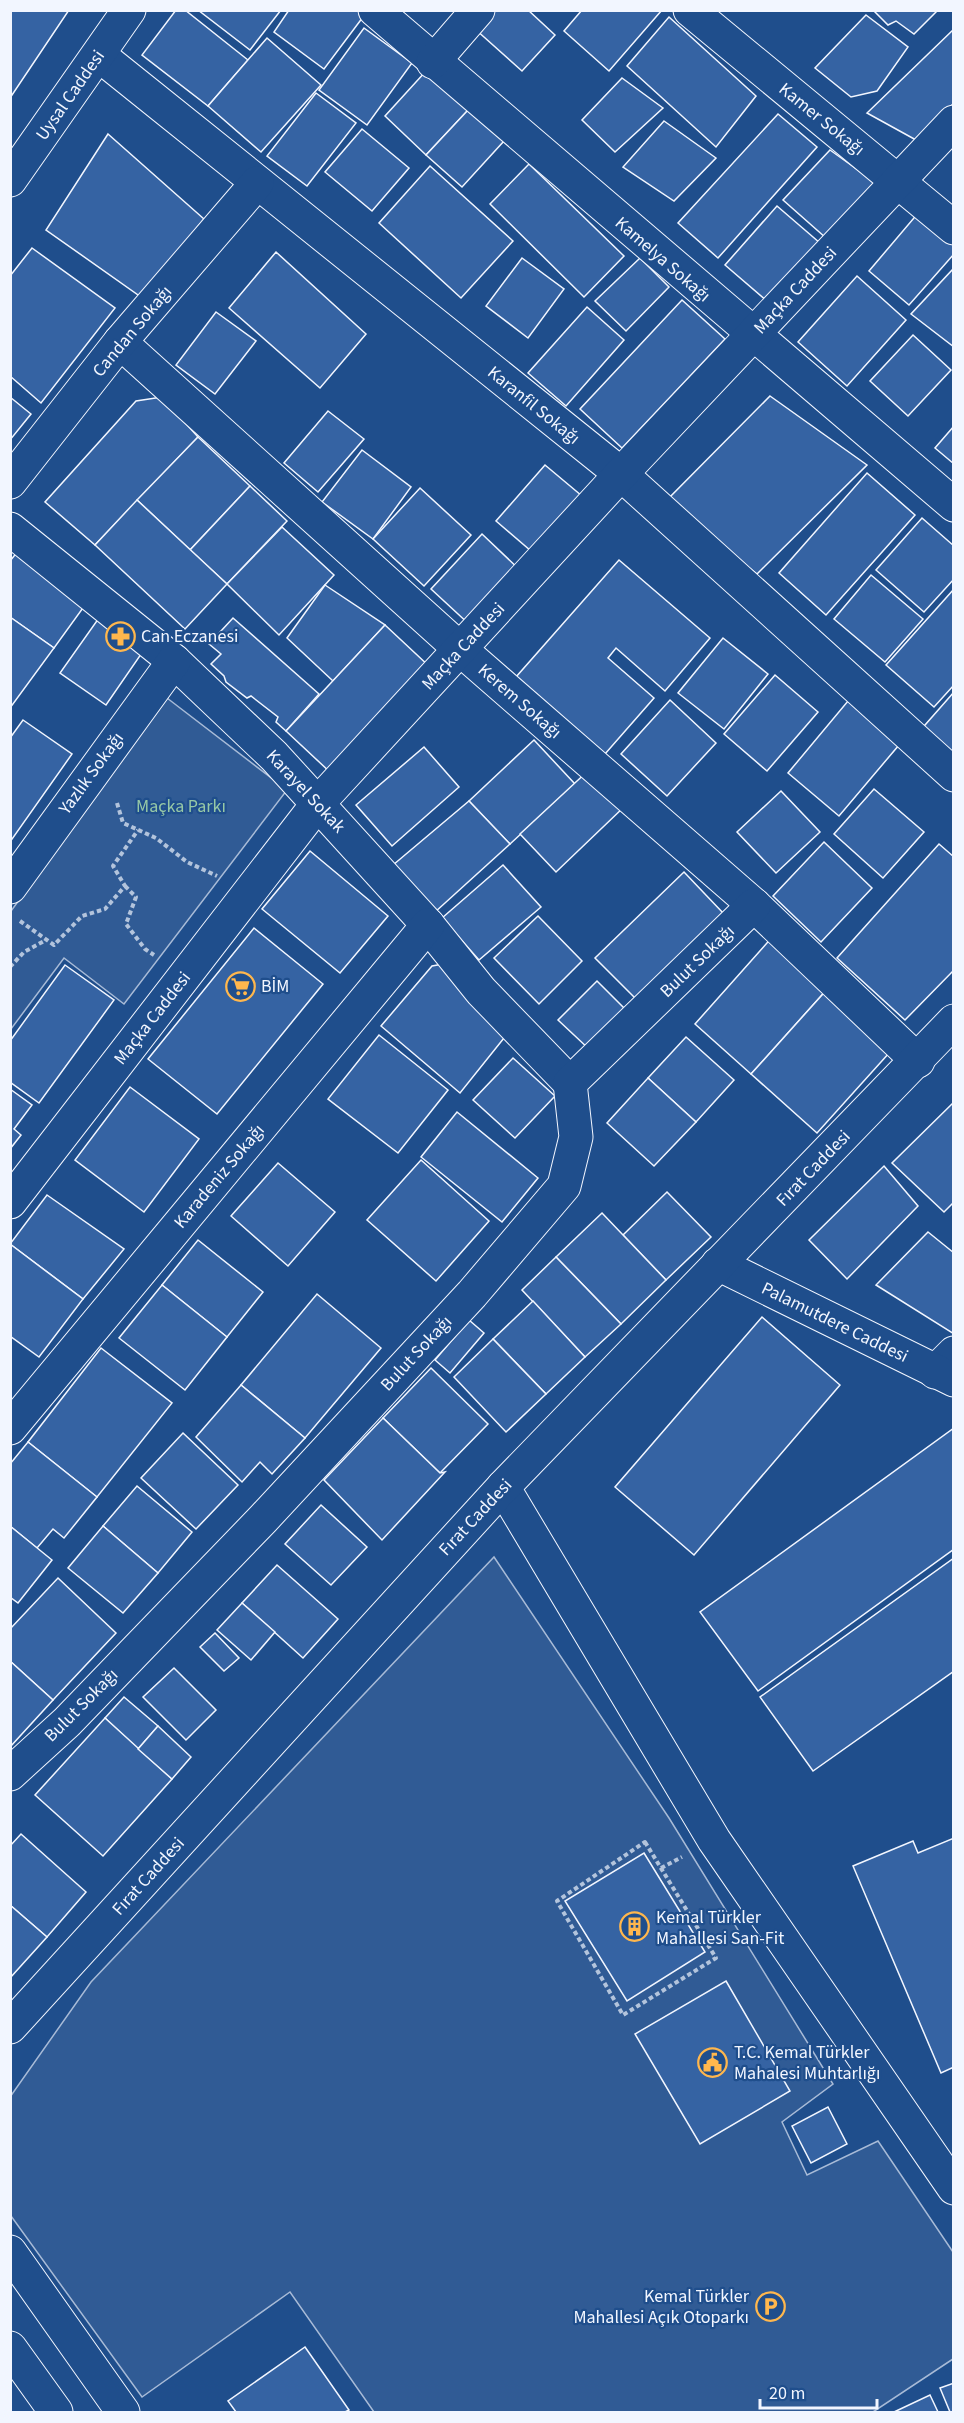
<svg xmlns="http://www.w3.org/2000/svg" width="964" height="2423" font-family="'Source Sans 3',sans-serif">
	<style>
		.built { fill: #305b95; stroke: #a8bbd7; stroke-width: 1.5 }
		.building { fill: #3563a3; stroke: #f2f6ff; stroke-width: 1.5 }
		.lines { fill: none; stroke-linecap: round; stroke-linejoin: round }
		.minor-casing { stroke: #f2f6ff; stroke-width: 35 }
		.tertiary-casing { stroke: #f2f6ff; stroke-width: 35 }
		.primary-casing { stroke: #f2f6ff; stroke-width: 35 }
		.path { stroke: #b3c4dc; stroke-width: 4; stroke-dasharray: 4.5 3; stroke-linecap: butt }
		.minor { stroke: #1f4e8c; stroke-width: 33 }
		.tertiary { stroke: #1f4e8c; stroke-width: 33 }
		.primary { stroke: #1f4e8c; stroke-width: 33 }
		.labels { text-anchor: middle; stroke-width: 4.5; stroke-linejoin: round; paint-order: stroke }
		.street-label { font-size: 18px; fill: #f2f6ff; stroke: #1f4e8c }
		.poi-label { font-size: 18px; fill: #f2f6ff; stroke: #1f4e8c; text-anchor: start }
		.park-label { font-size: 18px; fill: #97c8a6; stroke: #1f4e8c }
	</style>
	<rect width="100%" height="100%" fill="#1f4e8c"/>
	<g class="built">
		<polygon points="167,698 287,790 124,1004 64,958 11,1029 11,911"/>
		<polygon points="494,1557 669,1818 833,2084 782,2122 807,2175 878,2141 953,2252 953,2359 873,2412 374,2412 290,2292 142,2397 11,2216 10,2097 91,1982"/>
	</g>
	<g class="building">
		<polygon points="10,10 26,10 10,31"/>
		<polygon points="10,10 69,10 10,98"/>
		<polygon points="176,10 185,10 248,60 208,106 142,55"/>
		<polygon points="198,10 281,10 250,50"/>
		<polygon points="289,10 363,10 366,13 324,69 274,32"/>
		<polygon points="491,10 528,10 555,35 522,71 475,29"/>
		<polygon points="582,10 662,10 609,71 564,31"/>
		<polygon points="873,10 938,10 914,34 896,21 888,25"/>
		<polygon points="866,15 908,47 877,91 851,97 815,68"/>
		<polygon points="669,17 756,96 716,147 627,66"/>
		<polygon points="364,28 412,63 367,125 319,90"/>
		<polygon points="954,29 954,103 916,140 867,113"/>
		<polygon points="267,38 321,85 261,152 208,106"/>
		<polygon points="426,71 469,109 426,155 385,116"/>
		<polygon points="622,78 663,108 615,152 582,120"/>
		<polygon points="316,93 356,123 307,186 267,156"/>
		<polygon points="469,109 504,141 462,187 426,155"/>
		<polygon points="778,114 817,147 718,258 678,223"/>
		<polygon points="664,121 716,158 674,201 623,167"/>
		<polygon points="362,129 409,168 372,211 325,172"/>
		<polygon points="108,134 204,219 141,297 46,230"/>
		<polygon points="830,150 876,183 826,238 783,200"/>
		<polygon points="529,164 624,256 584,297 490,204"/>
		<polygon points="430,166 513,241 461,298 379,223"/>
		<polygon points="777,206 820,243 768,302 725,265"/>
		<polygon points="919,212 954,242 954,254 909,305 869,271"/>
		<polygon points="32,248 115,308 41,403 10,376 10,276"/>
		<polygon points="276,252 366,334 320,388 229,308"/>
		<polygon points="522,258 564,289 528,338 486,306"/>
		<polygon points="640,258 669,287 626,331 595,301"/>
		<polygon points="954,268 954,347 911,314"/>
		<polygon points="857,276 906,320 847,386 798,342"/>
		<polygon points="682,300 725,339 622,448 580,409"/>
		<polygon points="587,307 624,340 566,406 528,373"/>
		<polygon points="216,312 256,341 215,394 176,365"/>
		<polygon points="913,335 951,370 908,416 870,381"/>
		<polygon points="770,396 867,465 757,574 665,502"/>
		<polygon points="10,397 31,414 10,440"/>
		<polygon points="162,397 198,437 95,545 45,502 136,401"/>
		<polygon points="328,411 364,439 318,492 284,463"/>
		<polygon points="954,426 954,464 935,448"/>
		<polygon points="198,437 250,486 190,550 137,500"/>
		<polygon points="362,450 411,487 373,539 322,502"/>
		<polygon points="545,465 588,501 538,557 496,521"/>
		<polygon points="867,473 915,515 826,615 779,573"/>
		<polygon points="250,486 287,521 227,584 190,550"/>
		<polygon points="420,488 471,535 424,586 373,539"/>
		<polygon points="137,500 227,584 185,629 95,545"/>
		<polygon points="922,518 954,546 954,579 924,612 876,570"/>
		<polygon points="282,527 334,575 279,635 227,584"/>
		<polygon points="482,534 522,572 471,626 431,589"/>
		<polygon points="18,551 88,601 54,648 10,617 10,561"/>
		<polygon points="619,560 710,638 665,691 616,648 608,658 654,698 605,754 516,677"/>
		<polygon points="871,575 923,619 885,662 834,619"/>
		<polygon points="325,585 385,625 333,681 287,638"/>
		<polygon points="954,589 954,685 934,707 886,665"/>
		<polygon points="101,615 146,647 106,705 60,673"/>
		<polygon points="10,617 54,648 10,708"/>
		<polygon points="233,618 319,694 286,731 276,722 278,717 251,696 247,698 226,682 224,676 211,664 221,654 209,644"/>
		<polygon points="385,625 431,668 332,774 286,731"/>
		<polygon points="723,638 768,674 724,729 678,693"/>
		<polygon points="775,675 818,712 767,771 724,734"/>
		<polygon points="954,692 954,764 918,733"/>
		<polygon points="670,700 716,743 667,796 621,754"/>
		<polygon points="848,701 899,745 839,816 788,773"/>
		<polygon points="23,720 72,754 10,842 10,738"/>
		<polygon points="534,740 575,784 510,844 469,801"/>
		<polygon points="424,747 459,787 392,846 356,805"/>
		<polygon points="591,768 626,805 556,872 520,834"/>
		<polygon points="874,789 924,832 883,878 834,834"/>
		<polygon points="781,791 820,832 776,873 737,832"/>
		<polygon points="469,801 510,844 434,913 393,865"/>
		<polygon points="824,842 872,888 821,942 773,896"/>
		<polygon points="939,844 954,857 954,970 905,1020 837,958"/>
		<polygon points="310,851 388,916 340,973 262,909"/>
		<polygon points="503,865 541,907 479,960 442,918"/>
		<polygon points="684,872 724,914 636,999 595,958"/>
		<polygon points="538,916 582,961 539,1004 494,958"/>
		<polygon points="254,928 323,984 217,1114 148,1059"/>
		<polygon points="774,935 831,985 751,1074 695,1024"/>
		<polygon points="443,964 508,1033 460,1093 381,1026 432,966"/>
		<polygon points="65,965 114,1000 39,1103 10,1082 10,1041"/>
		<polygon points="597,981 628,1012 590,1050 558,1020"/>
		<polygon points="831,985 890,1052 817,1133 751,1074"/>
		<polygon points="379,1035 448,1090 398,1153 328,1099"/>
		<polygon points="686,1037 734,1080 696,1122 648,1078"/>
		<polygon points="513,1058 555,1096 515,1138 473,1100"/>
		<polygon points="648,1078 696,1122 654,1166 607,1123"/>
		<polygon points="130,1087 199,1139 144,1212 75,1160"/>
		<polygon points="10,1089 32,1105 14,1129 21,1135 10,1149"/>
		<polygon points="954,1102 954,1202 944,1212 892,1163"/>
		<polygon points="457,1112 538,1178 502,1222 421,1157"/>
		<polygon points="421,1160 489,1221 436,1281 367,1220"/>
		<polygon points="278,1163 335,1212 288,1266 231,1216"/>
		<polygon points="884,1166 918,1206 847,1279 809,1240"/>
		<polygon points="667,1192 711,1237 666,1280 623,1235"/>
		<polygon points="47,1195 124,1249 83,1299 10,1244"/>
		<polygon points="602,1213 666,1280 621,1324 556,1257"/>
		<polygon points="928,1232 954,1253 954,1334 876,1285"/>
		<polygon points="198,1240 263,1292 227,1337 162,1285"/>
		<polygon points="10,1244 83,1299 39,1357 10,1336"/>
		<polygon points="556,1257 621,1324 585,1357 522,1290"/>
		<polygon points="162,1285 227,1337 185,1390 119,1338"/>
		<polygon points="317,1294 381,1348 305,1438 241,1385"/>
		<polygon points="533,1301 585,1357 546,1394 493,1339"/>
		<polygon points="762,1317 840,1385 694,1555 615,1487"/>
		<polygon points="469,1320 484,1333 450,1373 435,1360"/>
		<polygon points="493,1339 546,1394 506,1432 454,1377"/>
		<polygon points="101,1348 172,1403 97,1497 28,1442"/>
		<polygon points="431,1368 488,1424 440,1473 383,1418"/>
		<polygon points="241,1385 305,1438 272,1474 260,1462 242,1482 196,1437"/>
		<polygon points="383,1418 440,1473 445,1472 382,1540 324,1480"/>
		<polygon points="954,1428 954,1549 758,1691 700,1612"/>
		<polygon points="183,1433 238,1485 196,1529 141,1478"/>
		<polygon points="28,1442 97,1497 64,1538 53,1529 37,1548 10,1526 10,1464"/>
		<polygon points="137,1486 192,1532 158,1573 103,1526"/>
		<polygon points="321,1505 367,1547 331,1585 285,1544"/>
		<polygon points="10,1526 52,1560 18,1603 10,1597"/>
		<polygon points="103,1526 158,1573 123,1613 68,1568"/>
		<polygon points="954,1558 954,1671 813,1771 760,1697"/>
		<polygon points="277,1565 338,1619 303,1658 242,1603"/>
		<polygon points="58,1578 116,1633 53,1700 10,1661 10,1629"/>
		<polygon points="242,1603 275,1632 251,1660 217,1630"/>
		<polygon points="215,1633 239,1658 224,1671 200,1647"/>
		<polygon points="10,1661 53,1700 10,1747"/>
		<polygon points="174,1668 216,1710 186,1740 143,1697"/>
		<polygon points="124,1697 158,1726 138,1749 105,1718"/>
		<polygon points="105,1718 172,1779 103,1856 35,1795"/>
		<polygon points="158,1726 191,1757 172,1779 138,1749"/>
		<polygon points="21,1834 86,1892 47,1937 10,1905 10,1846"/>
		<polygon points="954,1838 954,2067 941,2073 853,1866 913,1841 918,1853"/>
		<polygon points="644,1853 705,1952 627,2001 565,1901"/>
		<polygon points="10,1905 47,1937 10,1978"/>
		<polygon points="726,1981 790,2091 700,2144 635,2034"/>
		<polygon points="828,2107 847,2144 811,2163 792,2126"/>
		<polygon points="305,2347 349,2410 345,2412 236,2412 228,2401"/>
		<polygon points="954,2383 954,2412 950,2412 940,2388"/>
		<polygon points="930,2395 938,2412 894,2412"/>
	</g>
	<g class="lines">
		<defs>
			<g id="minor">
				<polyline points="375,10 954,505"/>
				<polyline points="690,10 954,228"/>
				<polyline points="99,55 621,474 954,775"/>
				<polyline points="433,62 478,10"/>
				<polyline points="120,342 460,649 754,905 918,1061"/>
				<polyline points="10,482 120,342 257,183"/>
				<polyline points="10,529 174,661 274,756 428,925 481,991 570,1083"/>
				<polyline points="10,887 174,661"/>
				<polyline points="10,1202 319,802 621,474 954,122"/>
				<polyline points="935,1372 954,1353"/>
				<polyline points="10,1428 428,925"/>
				<polyline points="503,1487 714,1840 954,2188"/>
				<polyline points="10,1774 67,1722 263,1519 472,1294 564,1186 576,1137 570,1083 754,905"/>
			</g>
			<g id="tertiary">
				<polyline points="10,180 129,10"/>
				<polyline points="718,1264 954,1380"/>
				<polyline points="10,2027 503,1487 954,1021"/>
			</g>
			<g id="primary">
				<polyline points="10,2252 123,2412"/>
				<polyline points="10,2348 56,2412"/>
			</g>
		</defs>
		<use href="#minor" class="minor-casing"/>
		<use href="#tertiary" class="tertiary-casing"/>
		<use href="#primary" class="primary-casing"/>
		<g class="path">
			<polyline points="117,803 123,823 156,838 187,862 217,876"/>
			<polyline points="125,886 136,897 126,924 145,949 154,955"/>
			<polyline points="20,921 54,945 82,916 105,909 125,886 113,866 138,830"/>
			<polyline points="10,967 24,952 46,940"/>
			<polygon points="645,1842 716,1958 623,2015 557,1901"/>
			<polyline points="661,1868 682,1857"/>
		</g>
		<use href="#minor" class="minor"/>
		<use href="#tertiary" class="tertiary"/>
		<use href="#primary" class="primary"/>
	</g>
	<defs>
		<symbol id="pharmacy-ring" viewBox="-11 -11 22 22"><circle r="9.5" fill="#1f4e8c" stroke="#ffb74d" stroke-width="1.5"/><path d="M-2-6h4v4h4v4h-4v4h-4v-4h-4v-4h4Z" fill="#ffb74d"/></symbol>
		<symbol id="supermarket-ring" viewBox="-11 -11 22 22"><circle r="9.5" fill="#1f4e8c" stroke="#ffb74d" stroke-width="1.5"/><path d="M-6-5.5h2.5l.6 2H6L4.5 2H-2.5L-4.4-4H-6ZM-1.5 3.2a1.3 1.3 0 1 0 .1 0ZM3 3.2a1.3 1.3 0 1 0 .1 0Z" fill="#ffb74d"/></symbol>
		<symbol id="building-ring" viewBox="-11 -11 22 22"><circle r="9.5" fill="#1f4e8c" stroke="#ffb74d" stroke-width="1.5"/><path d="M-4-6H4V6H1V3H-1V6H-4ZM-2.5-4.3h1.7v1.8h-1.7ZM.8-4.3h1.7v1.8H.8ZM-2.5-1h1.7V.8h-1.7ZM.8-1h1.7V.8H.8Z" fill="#ffb74d"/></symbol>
		<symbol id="civic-ring" viewBox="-11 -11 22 22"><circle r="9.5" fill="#1f4e8c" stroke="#ffb74d" stroke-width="1.5"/><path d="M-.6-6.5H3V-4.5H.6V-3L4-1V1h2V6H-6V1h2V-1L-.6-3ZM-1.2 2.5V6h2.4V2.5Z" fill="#ffb74d"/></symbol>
		<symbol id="parking-ring" viewBox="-11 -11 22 22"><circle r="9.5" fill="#1f4e8c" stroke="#ffb74d" stroke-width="1.5"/><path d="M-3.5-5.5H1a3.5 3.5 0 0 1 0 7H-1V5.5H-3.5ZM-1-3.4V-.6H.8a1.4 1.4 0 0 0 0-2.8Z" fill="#ffb74d"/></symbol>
	</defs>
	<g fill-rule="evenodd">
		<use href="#pharmacy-ring" x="104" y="620" width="33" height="33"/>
		<use href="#supermarket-ring" x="224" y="970" width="33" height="33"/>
		<use href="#building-ring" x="618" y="1910" width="33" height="33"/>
		<use href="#civic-ring" x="696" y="2046" width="33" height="33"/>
		<use href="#parking-ring" x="754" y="2290" width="33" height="33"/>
	</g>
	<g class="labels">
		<g class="street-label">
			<text transform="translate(70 95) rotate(-55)" y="6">Uysal Caddesi</text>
			<text transform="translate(822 119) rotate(39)" y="6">Kamer Sokağı</text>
			<text transform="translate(663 259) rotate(41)" y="6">Kamelya Sokağı</text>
			<text transform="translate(795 290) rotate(-47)" y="6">Maçka Caddesi</text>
			<text transform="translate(132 331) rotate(-50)" y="6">Candan Sokağı</text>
			<text transform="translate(534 405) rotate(39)" y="6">Karanfil Sokağı</text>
			<text transform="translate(463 646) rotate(-47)" y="6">Maçka Caddesi</text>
			<text transform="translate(520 701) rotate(41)" y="6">Kerem Sokağı</text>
			<text transform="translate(91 773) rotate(-54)" y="6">Yazlık Sokağı</text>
			<text transform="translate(306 791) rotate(47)" y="6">Karayel Sokak</text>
			<text transform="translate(697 961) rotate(-44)" y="6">Bulut Sokağı</text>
			<text transform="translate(152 1018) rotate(-52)" y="6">Maçka Caddesi</text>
			<text transform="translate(813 1168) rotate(-46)" y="6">Fırat Caddesi</text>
			<text transform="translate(219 1176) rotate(-50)" y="6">Karadeniz Sokağı</text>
			<text transform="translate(835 1322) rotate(26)" y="6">Palamutdere Caddesi</text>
			<text transform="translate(416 1353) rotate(-47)" y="6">Bulut Sokağı</text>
			<text transform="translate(475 1517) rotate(-47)" y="6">Fırat Caddesi</text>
			<text transform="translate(81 1705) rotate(-45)" y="6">Bulut Sokağı</text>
			<text transform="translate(148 1876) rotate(-48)" y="6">Fırat Caddesi</text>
		</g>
		<g class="poi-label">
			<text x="141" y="642">Can Eczanesi</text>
			<text x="261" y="992">BİM</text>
			<text x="656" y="1923">Kemal Türkler<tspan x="656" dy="21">Mahallesi San-Fit</tspan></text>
			<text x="734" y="2058">T.C. Kemal Türkler<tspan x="734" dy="21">Mahalesi Muhtarlığı</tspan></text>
			<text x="749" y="2302" text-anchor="end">Kemal Türkler<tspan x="749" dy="21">Mahallesi Açık Otoparkı</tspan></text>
		</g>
		<g class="park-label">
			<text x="181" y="812">Maçka Parkı</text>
		</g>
	</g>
	<rect width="964" height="2423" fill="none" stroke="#f2f6ff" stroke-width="24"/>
	<path d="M760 2399v9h117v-9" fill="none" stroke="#f2f6ff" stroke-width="3"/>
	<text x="769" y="2399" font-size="18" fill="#f2f6ff" stroke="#1f4e8c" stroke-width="4.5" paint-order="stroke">20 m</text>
</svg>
